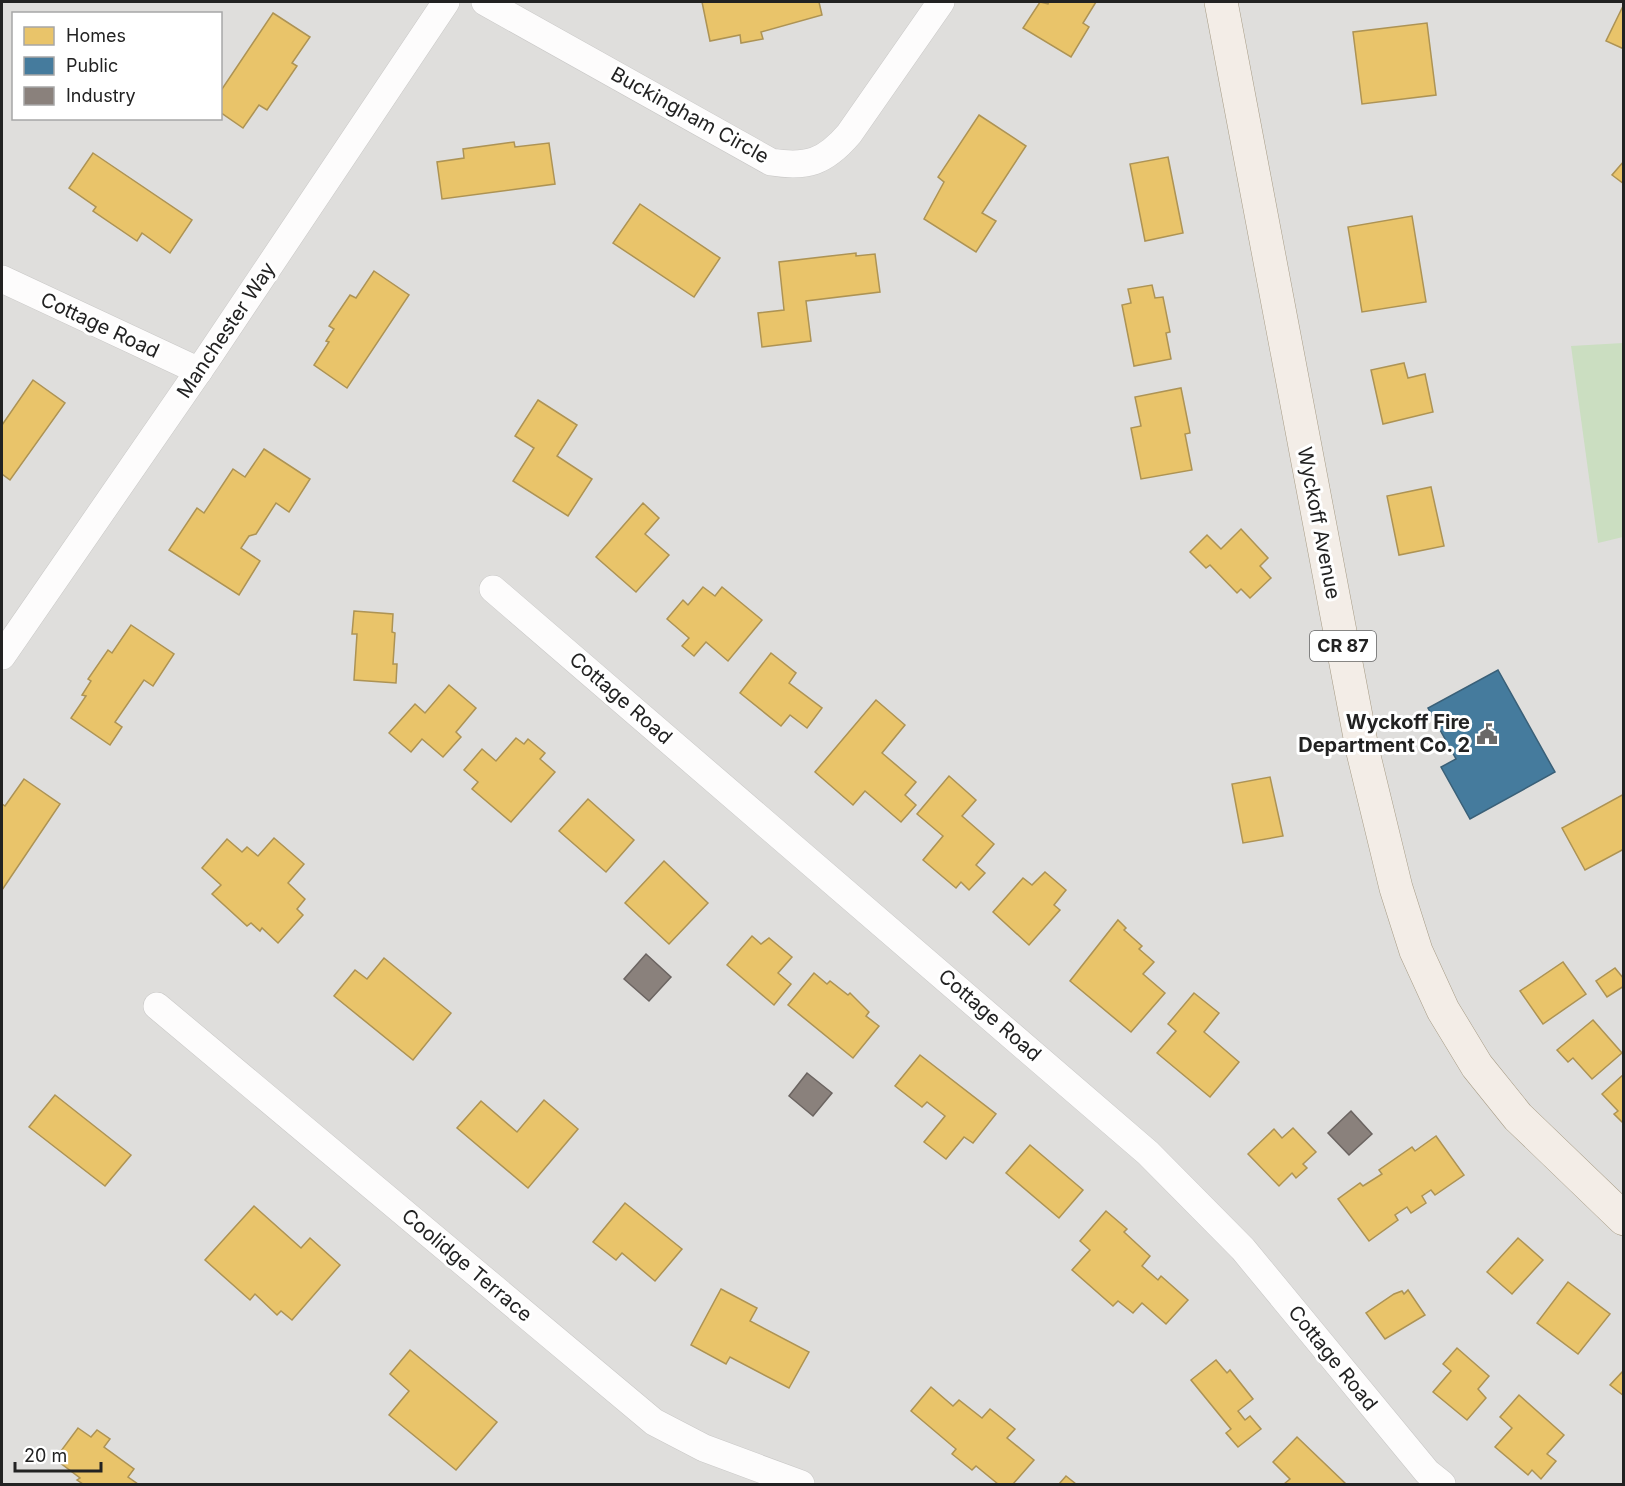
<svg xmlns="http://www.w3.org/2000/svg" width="1625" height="1486" font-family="Inter,sans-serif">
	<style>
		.residential { fill: #dfdedc; fill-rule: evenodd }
		.forest { fill: #cbdec1 }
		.homes { fill: #e9c46a; stroke: #ad9354; stroke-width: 1.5 }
		.public { fill: #457b9d; stroke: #3a6078; stroke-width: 1.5 }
		.industry { fill: #8a817c; stroke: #6b6461; stroke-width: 1.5 }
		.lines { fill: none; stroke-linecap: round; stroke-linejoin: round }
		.minor-casing { stroke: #c9c8c7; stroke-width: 28 }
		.major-casing { stroke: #a79c86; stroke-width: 34 }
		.minor { stroke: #fdfcfc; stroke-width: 27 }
		.major { stroke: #f3ede7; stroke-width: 33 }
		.labels { text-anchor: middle; stroke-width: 6; stroke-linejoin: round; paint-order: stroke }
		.shield { fill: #fff; stroke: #646464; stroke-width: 1.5 }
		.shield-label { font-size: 18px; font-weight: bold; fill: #222 }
		.street-label { font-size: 20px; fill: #222; stroke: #fff }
		.poi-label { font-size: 20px; font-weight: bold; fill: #222; stroke: #fff; text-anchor: end }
	</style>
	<rect width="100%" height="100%" fill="#f0eeeb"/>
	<path class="residential" d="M2,2H1623V1484H2ZM14,14H220V118H14Z"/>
	<polygon class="forest" points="1623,343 1623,537 1598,543 1571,346"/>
	<g class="homes">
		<polygon points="702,2 819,2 822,15 761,32 763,39 741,43 740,35 710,41"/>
		<polygon points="1040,2 1048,4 1049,2 1096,2 1083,23 1089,27 1071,57 1023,28"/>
		<polygon points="1624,4 1624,49 1606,41"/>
		<polygon points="273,13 310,37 292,63 297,66 267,110 259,105 243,128 220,112 220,92"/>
		<polygon points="1427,23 1436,95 1362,104 1353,32"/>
		<polygon points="979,115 1026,146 982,213 996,221 976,252 924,219 944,182 938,177"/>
		<polygon points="514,142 515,147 549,143 555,184 442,199 437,162 464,158 463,149"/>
		<polygon points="93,153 192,220 170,253 142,233 137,241 93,211 96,207 69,188"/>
		<polygon points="1168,157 1183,233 1145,241 1130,164"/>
		<polygon points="1624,161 1624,184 1612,175"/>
		<polygon points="640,204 720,258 694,297 613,243"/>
		<polygon points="1412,216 1426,302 1362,312 1348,227"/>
		<polygon points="856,253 856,256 875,254 880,292 806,301 811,341 762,347 758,313 784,310 779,262"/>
		<polygon points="374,271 409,295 347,388 314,365 329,342 326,341 334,329 329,326 350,295 356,298"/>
		<polygon points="1152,285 1155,298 1163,297 1170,332 1166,333 1171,359 1134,366 1122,305 1131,303 1128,289"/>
		<polygon points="1404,363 1408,378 1425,374 1433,412 1383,424 1371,370"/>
		<polygon points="33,380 65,403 10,480 2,474 2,425"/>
		<polygon points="1181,388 1190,433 1185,434 1192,470 1141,479 1131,428 1141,426 1135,397"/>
		<polygon points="538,400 577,425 557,456 592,479 568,516 513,481 534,448 515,436"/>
		<polygon points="264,449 310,479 289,512 276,503 256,534 249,536 241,548 260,561 239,595 169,550 197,508 204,513 233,469 245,477"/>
		<polygon points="1431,487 1444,546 1399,555 1387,496"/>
		<polygon points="643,503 659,518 645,534 669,555 636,592 596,557"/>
		<polygon points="1241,529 1268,558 1260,566 1271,578 1250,598 1241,589 1237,593 1210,565 1206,568 1190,552 1207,535 1221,549"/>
		<polygon points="703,587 715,596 722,587 762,620 728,661 706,642 694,656 682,646 689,638 667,619 683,600 688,605"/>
		<polygon points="354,611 393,614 392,632 395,633 393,664 397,664 396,683 354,680 357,634 352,634"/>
		<polygon points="131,625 174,654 153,686 144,680 115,722 122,727 110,745 71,718 86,696 82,695 91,681 88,679 108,650 112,653"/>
		<polygon points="771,653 796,673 789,683 822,708 807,728 790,715 781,726 740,693"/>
		<polygon points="449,685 476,708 456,732 461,737 443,757 422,739 411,752 389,733 415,704 425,713"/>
		<polygon points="876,700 905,725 882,753 916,782 905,795 916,805 901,822 865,791 853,805 815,772"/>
		<polygon points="516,738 524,744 528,739 545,753 540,759 555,772 511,822 472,789 478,782 464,770 482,749 496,761"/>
		<polygon points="949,776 976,800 962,816 994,844 976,865 985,873 969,890 961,882 956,888 923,860 943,836 917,814"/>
		<polygon points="1270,777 1283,836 1243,843 1232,784"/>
		<polygon points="24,779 60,804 2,890 2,804 5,806"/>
		<polygon points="1624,794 1624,849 1585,870 1562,828"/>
		<polygon points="588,799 634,840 606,872 559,831"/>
		<polygon points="274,838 304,864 288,883 305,899 297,909 303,915 278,943 262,928 260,931 251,923 247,926 212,894 221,885 202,868 227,839 242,852 247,847 258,856"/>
		<polygon points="664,861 708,903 669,944 625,903"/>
		<polygon points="1045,872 1066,890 1054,905 1060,910 1029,945 993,912 1023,878 1032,885"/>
		<polygon points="1118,920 1126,928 1124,930 1142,946 1139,949 1154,962 1143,974 1165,993 1131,1032 1070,981"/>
		<polygon points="752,936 761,944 769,938 792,957 778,973 791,984 774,1005 727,965"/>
		<polygon points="384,958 451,1013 413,1060 334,996 355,970 367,979"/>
		<polygon points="1563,962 1586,994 1543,1024 1520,991"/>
		<polygon points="1615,968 1624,979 1624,986 1607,997 1596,981"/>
		<polygon points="814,973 827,984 830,981 848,995 850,993 869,1012 866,1016 879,1026 853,1058 788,1005"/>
		<polygon points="1194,993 1219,1013 1204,1032 1239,1062 1210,1097 1157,1053 1176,1031 1168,1024"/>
		<polygon points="1593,1020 1622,1053 1592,1079 1573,1058 1568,1062 1557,1050"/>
		<polygon points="920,1055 996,1114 973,1143 964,1137 946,1159 924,1142 945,1116 927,1102 922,1107 895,1086"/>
		<polygon points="1624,1074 1624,1122 1622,1122 1614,1114 1618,1111 1602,1094"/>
		<polygon points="55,1095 131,1155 105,1186 29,1127"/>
		<polygon points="544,1100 578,1129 528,1188 457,1128 481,1101 517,1132"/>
		<polygon points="1293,1128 1316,1152 1303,1164 1307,1168 1296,1178 1292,1173 1279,1186 1248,1154 1274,1129 1282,1138"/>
		<polygon points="1436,1136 1464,1175 1435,1195 1431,1190 1422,1196 1426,1203 1411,1213 1407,1207 1395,1215 1398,1220 1369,1241 1338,1199 1360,1183 1363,1186 1382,1174 1379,1170 1412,1147 1415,1151"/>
		<polygon points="1030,1145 1083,1190 1059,1218 1006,1173"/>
		<polygon points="625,1203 682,1249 655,1281 622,1253 616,1260 593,1242"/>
		<polygon points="254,1206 301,1248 310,1238 340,1265 292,1320 281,1311 277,1315 255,1294 250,1300 205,1260"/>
		<polygon points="1106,1211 1127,1229 1124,1232 1150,1256 1142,1266 1158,1280 1161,1276 1188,1300 1166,1324 1142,1303 1133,1313 1118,1301 1113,1306 1072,1270 1090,1250 1080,1241"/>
		<polygon points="1518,1238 1543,1260 1512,1294 1487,1272"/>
		<polygon points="1568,1282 1610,1314 1578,1354 1537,1323"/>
		<polygon points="721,1289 757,1308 750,1321 809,1352 789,1388 730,1357 726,1364 691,1345"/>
		<polygon points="1408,1290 1425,1315 1385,1339 1366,1313 1394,1294 1402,1291 1404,1294"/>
		<polygon points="1457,1348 1489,1376 1478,1389 1486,1398 1467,1420 1433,1392 1451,1371 1443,1364"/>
		<polygon points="410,1350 497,1422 456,1470 389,1415 409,1391 390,1374"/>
		<polygon points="1216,1360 1227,1373 1230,1370 1253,1399 1238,1411 1245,1420 1250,1416 1261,1429 1238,1447 1226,1433 1231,1429 1191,1380"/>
		<polygon points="1624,1370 1624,1396 1610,1385"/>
		<polygon points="931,1387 953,1406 959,1400 982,1418 990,1409 1015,1429 1007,1438 1034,1460 1013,1484 998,1484 976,1466 972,1470 952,1454 956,1449 911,1411"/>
		<polygon points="1519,1395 1564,1435 1547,1454 1556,1461 1541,1479 1532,1470 1528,1475 1495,1447 1512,1428 1500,1417"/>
		<polygon points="78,1428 91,1437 97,1430 110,1439 104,1447 134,1469 128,1477 138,1484 83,1484 77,1480 80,1478 55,1459"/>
		<polygon points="1297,1437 1346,1484 1284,1484 1290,1479 1273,1462"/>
		<polygon points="1066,1476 1076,1484 1059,1484"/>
	</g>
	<polygon class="public" points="1498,670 1555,772 1470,819 1441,767 1456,759 1428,708"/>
	<g class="industry">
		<polygon points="646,954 671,977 649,1001 624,979"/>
		<polygon points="807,1073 832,1093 813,1116 789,1096"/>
		<polygon points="1351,1111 1372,1134 1349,1155 1328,1133"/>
	</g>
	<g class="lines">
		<defs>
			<g id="minor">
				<path d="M485,2L771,162C807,168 825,162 849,134L941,2"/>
				<polyline points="2,279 199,371"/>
				<polyline points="493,589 1148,1153 1243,1249 1427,1472 1442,1484"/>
				<polyline points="2,656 207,359 446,2"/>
				<polyline points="157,1006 654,1422 704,1448 801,1484"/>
			</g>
			<polyline id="major" points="1221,2 1362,748 1396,888 1416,951 1443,1010 1477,1066 1518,1117 1624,1219"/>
		</defs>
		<use href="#minor" class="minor-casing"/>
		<use href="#major" class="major-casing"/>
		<use href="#minor" class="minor"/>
		<use href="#major" class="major"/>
	</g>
	<defs>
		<symbol id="civic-bare" viewBox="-9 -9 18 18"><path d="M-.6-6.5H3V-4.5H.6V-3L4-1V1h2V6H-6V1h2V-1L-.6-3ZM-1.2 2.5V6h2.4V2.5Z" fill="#6a6968" stroke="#fff" stroke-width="2.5" paint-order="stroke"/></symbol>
	</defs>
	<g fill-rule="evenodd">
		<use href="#civic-bare" x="1472" y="719" width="30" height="30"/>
	</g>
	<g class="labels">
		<rect class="shield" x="1310" y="631" width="66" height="30" rx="4.5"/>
		<g class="shield-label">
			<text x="1343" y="652">CR 87</text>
		</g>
		<g class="street-label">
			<text transform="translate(690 115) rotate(29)" y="7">Buckingham Circle</text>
			<text transform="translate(100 325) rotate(25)" y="7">Cottage Road</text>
			<text transform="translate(226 330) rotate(-56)" y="7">Manchester Way</text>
			<text transform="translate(1319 523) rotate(79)" y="7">Wyckoff Avenue</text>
			<text transform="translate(621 698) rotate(41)" y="7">Cottage Road</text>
			<text transform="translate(990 1015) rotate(41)" y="7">Cottage Road</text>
			<text transform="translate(467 1265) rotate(40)" y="7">Coolidge Terrace</text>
			<text transform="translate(1333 1358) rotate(51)" y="7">Cottage Road</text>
		</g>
		<g class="poi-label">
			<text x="1470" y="729">Wyckoff Fire<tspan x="1470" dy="23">Department Co. 2</tspan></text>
		</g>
	</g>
	<rect width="1625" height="1486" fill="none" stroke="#222222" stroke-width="6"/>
	<rect x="12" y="12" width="210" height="108" fill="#ffffff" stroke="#a7a7a7" stroke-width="1.5"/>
	<rect x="24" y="27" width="30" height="18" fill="#e9c46a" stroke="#a7a7a7" stroke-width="1.5"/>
	<text x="66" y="42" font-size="18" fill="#222222">Homes</text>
	<rect x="24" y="57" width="30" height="18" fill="#457b9d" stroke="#a7a7a7" stroke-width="1.5"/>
	<text x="66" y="72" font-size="18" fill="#222222">Public</text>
	<rect x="24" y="87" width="30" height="18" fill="#8a817c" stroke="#a7a7a7" stroke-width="1.5"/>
	<text x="66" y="102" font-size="18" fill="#222222">Industry</text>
	<path d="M15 1462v9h86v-9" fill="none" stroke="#222222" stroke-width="3"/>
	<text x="24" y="1462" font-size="18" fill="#222222" stroke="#ffffff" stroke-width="4.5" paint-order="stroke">20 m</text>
</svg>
